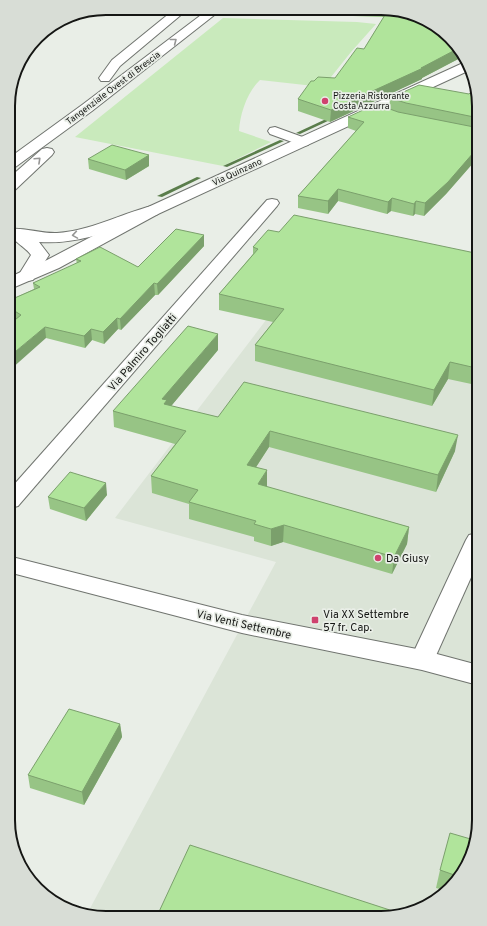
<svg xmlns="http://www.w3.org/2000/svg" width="487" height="926" font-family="Overpass,sans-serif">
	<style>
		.built { fill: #dbe4d7 }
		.green { fill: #c9eabc }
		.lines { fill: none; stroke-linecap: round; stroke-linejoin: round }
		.stream { fill: #5a7d4b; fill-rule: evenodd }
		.street-casing { stroke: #70746f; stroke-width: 2 }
		.secondary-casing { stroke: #70746f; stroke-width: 2 }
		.primary-casing { stroke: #70746f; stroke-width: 2 }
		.street { fill: #fff; fill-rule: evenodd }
		.secondary { fill: #fff; fill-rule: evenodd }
		.primary { fill: #fff; fill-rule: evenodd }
		.wall { fill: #97c485 }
		.shaded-wall { fill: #7ba06c }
		.building { fill: #b0e49b; stroke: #7ba06c }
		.oneway { stroke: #969695 }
		.poi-dot { fill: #cf426e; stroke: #e9eee7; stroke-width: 1.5 }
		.labels { text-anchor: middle; stroke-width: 3.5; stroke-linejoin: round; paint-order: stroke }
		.far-street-label { font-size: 9px; fill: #151614; stroke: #e9eee7 }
		.far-poi-label { font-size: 9px; fill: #151614; stroke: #e9eee7; text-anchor: start }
		.street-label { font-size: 11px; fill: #151614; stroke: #e9eee7 }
		.poi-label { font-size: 11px; fill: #151614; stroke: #e9eee7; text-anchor: start }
		.rim { fill: none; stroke: #151614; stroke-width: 2 }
	</style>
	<rect width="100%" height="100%" fill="#e9eee7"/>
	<polygon class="built" points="337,227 475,256 479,826 459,880 412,913 93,917 87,914 276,562 115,518"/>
	<path class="green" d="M223,18L357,22L376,24L351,52L323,87L260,80C247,92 240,114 239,131L271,142L223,166L75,137Z"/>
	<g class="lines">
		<g class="stream">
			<polygon points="326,119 330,120 300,134 296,133"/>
			<polygon points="280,140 284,141 227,167 223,166"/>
			<polygon points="197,177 201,178 162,197 157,196"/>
		</g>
		<defs>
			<g id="street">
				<polygon points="176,8 188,9 120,66 109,81 101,81 99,78 112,60"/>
				<polygon points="275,127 308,139 310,142 308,145 303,146 270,134 268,131 270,128"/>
				<polygon points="272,199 277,200 279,203 277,206 18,506 11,508 11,488 267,200"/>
				<polygon points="477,533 477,564 434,660 430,666 422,669 414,666 410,660 466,540 469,535"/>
			</g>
			<g id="secondary">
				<polygon points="463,63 466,63 470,70 158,214 59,268 10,289 10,277 47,260 146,208"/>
				<polygon points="12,557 242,615 422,650 478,665 478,685 422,670 242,633 12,573"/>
			</g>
			<g id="primary">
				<polygon points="209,9 222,9 92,111 14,168 9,170 9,158 82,105"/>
				<polygon points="47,148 52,149 54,152 52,155 15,190 9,192 9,178 42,149"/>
				<path d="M152,206L158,208L160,211L158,214C119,228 81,245 39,242L49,255L33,280L27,281L21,280L18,276L31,255C26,247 10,240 10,232L11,229C23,227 43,234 57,233C90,231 120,214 152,206Z"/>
			</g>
		</defs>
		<use href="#street" class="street-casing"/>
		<use href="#secondary" class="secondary-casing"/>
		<use href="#primary" class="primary-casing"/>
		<use href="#street" class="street"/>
		<use href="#secondary" class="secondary"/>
		<use href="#primary" class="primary"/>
	</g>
	<g class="wall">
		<polygon points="322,9 400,10 446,33 462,57 422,78 422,79 330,122 298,111 298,99 314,81 335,78 364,49 384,17 322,15"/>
		<polygon points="474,89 474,162 446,194 424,216 415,214 413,216 391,211 387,214 338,201 328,214 298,208 298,196 356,131 348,128 348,117 398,112 400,113 389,109 390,98 469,94"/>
		<polygon points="149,155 149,166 126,180 89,169 88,159"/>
		<polygon points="279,232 475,253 476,385 448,379 432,406 255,361 255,345 273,322 219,310 219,294 253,254 253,247"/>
		<polygon points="204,235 204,246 158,295 155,295 121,330 118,329 104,344 92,340 85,348 46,338 10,319 10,300 34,289 33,283 77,264 76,259 138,267"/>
		<polygon points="218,350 171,406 218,417 455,451 436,492 269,447 256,467 267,487 409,527 407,544 392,574 283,542 271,546 254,541 254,537 189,519 189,504 152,493 151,476 175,444 114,427 113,411"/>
		<polygon points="107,495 86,521 50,509 48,497"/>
		<polygon points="120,724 122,737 84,805 30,788 28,775"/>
		<polygon points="474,840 459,880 444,890 436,888 440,870"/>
	</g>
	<g class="shaded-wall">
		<polygon points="457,49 462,57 422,78 422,79 330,122 331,110 421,68"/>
		<polygon points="474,152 474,162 446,194 424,216 425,203"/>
		<polygon points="149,155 149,166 126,180 125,170"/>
		<polygon points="338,189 338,201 328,214 328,201"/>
		<polygon points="392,198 391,211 387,214 388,202"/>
		<polygon points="416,201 415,214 413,216 414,204"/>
		<polygon points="204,235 204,246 158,295 157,284"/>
		<polygon points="154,283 155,295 121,330 120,319"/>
		<polygon points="117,318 118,329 104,344 103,332"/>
		<polygon points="475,318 476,330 472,324"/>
		<polygon points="45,327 46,338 10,370 10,356"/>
		<polygon points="91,329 92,340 85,348 84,336"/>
		<polygon points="218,334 218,350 167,411 162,399"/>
		<polygon points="450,362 448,379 432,406 434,390"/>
		<polygon points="270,431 269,447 247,481 247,465"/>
		<polygon points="458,435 455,451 436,492 438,475"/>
		<polygon points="267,470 267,487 258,484"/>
		<polygon points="106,483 107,495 86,521 84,508"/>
		<polygon points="284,525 283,542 271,546 271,529"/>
		<polygon points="409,527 407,544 392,574 394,557"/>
		<polygon points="120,724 122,737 84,805 82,792"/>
	</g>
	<g class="building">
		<polygon points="388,10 400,10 446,33 457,49 421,68 423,68 331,110 298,99 311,81 314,81 318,77 335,78 357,48 364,49"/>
		<polygon points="419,85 469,94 474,89 474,117 406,103 390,98"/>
		<polygon points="376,104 398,112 474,127 474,152 448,182 425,203 416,201 414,204 392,198 388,202 338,189 328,201 298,196 364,122 348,117"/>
		<polygon points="112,145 149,155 125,170 88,159"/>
		<polygon points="294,215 475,253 475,318 472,324 475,324 476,368 450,362 434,390 255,345 284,309 219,294 258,249 253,247 268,230 279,232"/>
		<polygon points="176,229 204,235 157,284 154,283 120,319 117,318 103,332 91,329 84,336 45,327 10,356 10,324 21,315 10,308 10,300 40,287 33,283 81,261 76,259 100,247 138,267"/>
		<polygon points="188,326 218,334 162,399 167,400 164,404 218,417 244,382 458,435 438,475 270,431 247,465 267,470 258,484 409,527 394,557 284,525 271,529 254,524 256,521 189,502 198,490 151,476 186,431 113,411"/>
		<polygon points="70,472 106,483 84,508 48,497"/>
		<polygon points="69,709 120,724 82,792 28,775"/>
		<polygon points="450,833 474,840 460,877 440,870"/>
		<polygon points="190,845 399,913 157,916"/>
	</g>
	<defs><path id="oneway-chevron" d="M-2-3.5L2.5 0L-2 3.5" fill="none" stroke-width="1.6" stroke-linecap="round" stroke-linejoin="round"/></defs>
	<g class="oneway">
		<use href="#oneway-chevron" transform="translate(174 41) rotate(-38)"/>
		<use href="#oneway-chevron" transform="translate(38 160) rotate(-43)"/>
		<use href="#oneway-chevron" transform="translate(75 235) rotate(171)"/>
	</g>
	<g class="poi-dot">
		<circle cx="325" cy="101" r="4"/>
		<circle cx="378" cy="558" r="4"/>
		<rect x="311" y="616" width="8" height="8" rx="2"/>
	</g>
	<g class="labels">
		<g class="far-street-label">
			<text transform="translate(113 88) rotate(-37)" y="3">Tangenziale Ovest di Brescia</text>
			<text transform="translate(237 172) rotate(-25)" y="3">Via Quinzano</text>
		</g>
		<g class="far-poi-label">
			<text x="333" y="99">Pizzeria Ristorante<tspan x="333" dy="10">Costa Azzurra</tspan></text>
		</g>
		<g class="street-label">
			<text transform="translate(142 352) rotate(-49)" y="4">Via Palmiro Togliatti</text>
			<text transform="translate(244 624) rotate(13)" y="4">Via Venti Settembre</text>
		</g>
		<g class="poi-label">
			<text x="386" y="562">Da Giusy</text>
			<text x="323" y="618">Via XX Settembre<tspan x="323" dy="13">57 fr. Cap.</tspan></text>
		</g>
	</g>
	<path d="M0 0H487V926H0ZM106 15H381A91 91 0 0 1 472 106V820A91 91 0 0 1 381 911H106A91 91 0 0 1 15 820V106A91 91 0 0 1 106 15Z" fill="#d8ddd6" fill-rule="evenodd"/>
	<path class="rim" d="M106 15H381A91 91 0 0 1 472 106V820A91 91 0 0 1 381 911H106A91 91 0 0 1 15 820V106A91 91 0 0 1 106 15Z"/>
</svg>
